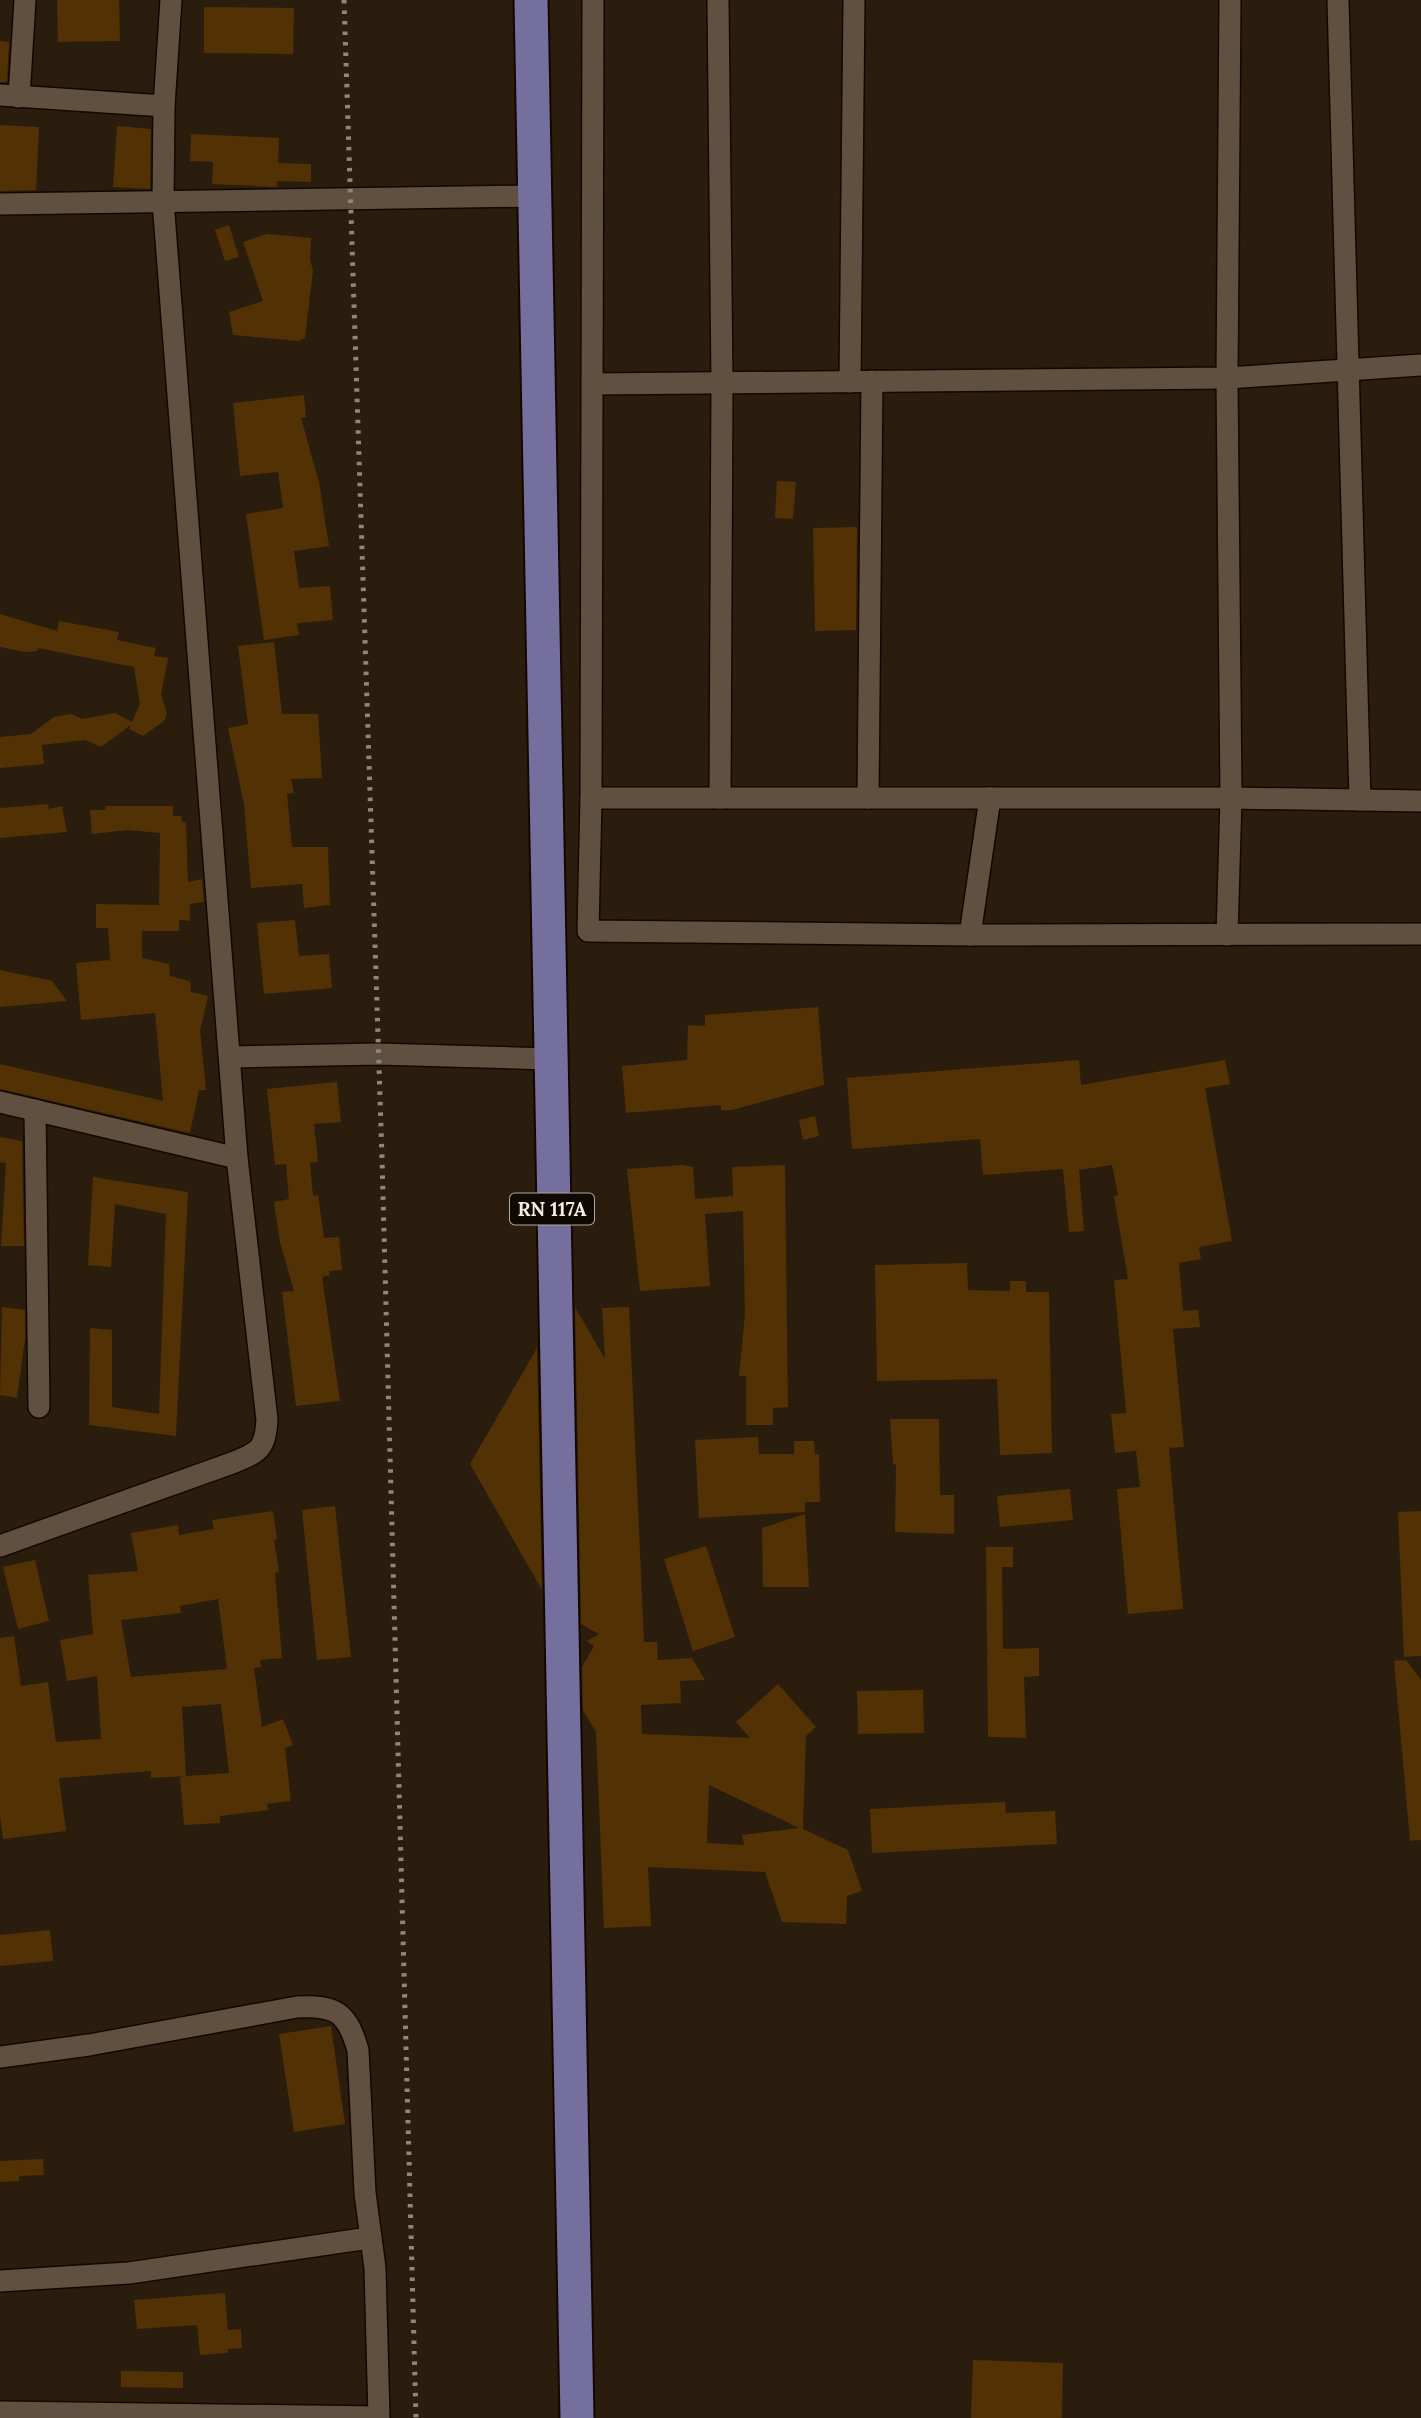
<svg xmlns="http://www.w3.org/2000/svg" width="1421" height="2418" font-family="Lora,serif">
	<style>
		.building { fill: #523104; fill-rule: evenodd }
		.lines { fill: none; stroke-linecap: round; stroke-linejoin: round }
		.street-casing { stroke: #130700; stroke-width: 24 }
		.primary-casing { stroke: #130700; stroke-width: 37 }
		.street { stroke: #60503f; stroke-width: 21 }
		.primary { stroke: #756f9d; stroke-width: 33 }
		.rail { stroke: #928679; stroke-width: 5; stroke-dasharray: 3.5 7; stroke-linecap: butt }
		.labels { text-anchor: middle; stroke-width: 5; stroke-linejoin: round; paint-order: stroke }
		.shield { fill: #0f0904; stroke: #b1a89f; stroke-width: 2 }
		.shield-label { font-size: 19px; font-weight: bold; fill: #f6ece2 }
	</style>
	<rect width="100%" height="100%" fill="#2b1d0e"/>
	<g class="building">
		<polygon points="57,0 119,0 120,41 58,42"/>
		<polygon points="204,7 294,8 293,54 204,53"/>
		<polygon points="0,41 9,42 7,82 0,82"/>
		<polygon points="0,125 39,127 36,190 0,191"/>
		<polygon points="117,126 151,129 150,189 113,187"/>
		<polygon points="191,134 279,138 278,163 311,164 311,182 277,181 277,187 212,184 213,162 190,161"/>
		<polygon points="229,225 239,257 225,261 215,230"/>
		<polygon points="267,234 311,238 310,260 313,270 305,338 299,341 233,335 229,312 263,301 243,242"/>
		<polygon points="304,395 306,417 301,418 319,482 329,546 294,551 299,588 330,586 333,620 297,623 299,635 264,640 246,514 283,508 278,472 240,476 233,403"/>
		<polygon points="777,481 796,482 793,519 775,518"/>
		<polygon points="857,527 856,630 815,631 813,528"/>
		<polygon points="0,614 57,631 59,621 119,632 117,640 156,648 154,656 168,658 161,694 167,714 164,721 143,736 129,729 131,725 101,747 85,740 42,745 44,764 0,768 0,737 31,734 54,717 71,714 82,719 115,713 132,722 140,704 134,667 38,648 37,651 25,652 0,647"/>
		<polygon points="274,642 282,714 318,714 322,778 291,779 294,793 287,794 292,847 328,847 330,905 304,908 302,884 251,888 244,804 228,728 248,724 238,646"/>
		<polygon points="48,804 49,809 62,806 67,832 0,838 0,808"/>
		<polygon points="105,806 173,806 173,816 181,816 182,822 186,822 188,882 202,879 204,902 190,904 190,921 179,920 179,931 142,931 142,958 169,964 170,976 190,981 191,992 208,996 200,1031 206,1090 199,1090 190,1133 0,1089 0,1064 163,1101 155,1013 81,1020 76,963 110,960 108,928 96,928 96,904 159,905 160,833 128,830 92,834 90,810 106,810"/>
		<polygon points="295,920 299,956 329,954 332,988 264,994 257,923"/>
		<polygon points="0,970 52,981 67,1001 0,1007"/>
		<polygon points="818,1007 824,1085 732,1110 721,1110 721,1105 626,1113 622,1066 687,1060 688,1025 705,1026 705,1015"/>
		<polygon points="1079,1060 1081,1085 1225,1060 1230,1084 1205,1088 1232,1241 1199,1247 1201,1259 1179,1263 1183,1311 1198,1310 1200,1327 1173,1329 1184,1447 1169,1448 1183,1609 1128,1614 1117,1489 1140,1487 1136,1451 1115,1453 1111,1414 1126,1413 1114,1280 1128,1279 1114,1196 1118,1195 1112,1165 1079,1170 1084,1231 1069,1232 1063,1169 983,1175 980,1139 852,1149 847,1078"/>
		<polygon points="337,1082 341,1122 314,1124 318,1162 310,1163 313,1196 318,1195 324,1238 339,1237 342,1270 329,1271 330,1275 322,1277 340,1401 296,1406 282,1292 294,1291 280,1242 274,1202 289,1199 286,1164 275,1165 267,1089"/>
		<polygon points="815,1116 819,1136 803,1140 799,1120"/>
		<polygon points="0,1137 22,1141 24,1246 1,1246 6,1163 0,1162"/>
		<polygon points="683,1165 693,1167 695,1199 733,1196 732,1167 785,1165 788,1407 773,1408 773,1425 746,1425 746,1376 739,1376 745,1314 743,1211 705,1214 710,1286 640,1291 627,1169"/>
		<polygon points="93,1177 188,1192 176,1436 89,1425 90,1328 112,1330 112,1407 159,1414 166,1214 115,1204 111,1267 88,1265"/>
		<polygon points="967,1263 968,1290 1010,1291 1010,1281 1026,1281 1026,1292 1049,1292 1052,1453 1000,1455 997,1379 877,1381 875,1265"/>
		<polygon points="2,1307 25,1310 25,1339 17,1398 0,1395"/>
		<path d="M575,1307L605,1359L602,1308L629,1307L644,1642H657L658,1660L692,1658L705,1680L680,1681L681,1703L641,1705L642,1734L750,1738L736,1722L778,1684L816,1727L806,1736L803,1829L848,1850L862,1891L847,1896L846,1924L782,1922L765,1872L648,1867L651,1926L604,1928L596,1732L583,1710L582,1667L594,1646L587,1641L599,1634L581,1624ZM709,1785L799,1828L742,1835L744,1845L707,1843Z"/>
		<polygon points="537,1348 542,1590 470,1464"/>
		<polygon points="890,1419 939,1419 940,1495 954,1495 954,1534 895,1532 896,1465 893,1464"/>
		<polygon points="758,1437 759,1454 794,1454 794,1441 814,1441 815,1454 819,1454 820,1502 805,1502 805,1512 699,1518 695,1440"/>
		<polygon points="1070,1489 1073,1520 1000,1527 997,1496"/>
		<polygon points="335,1506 351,1657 317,1660 302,1510"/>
		<path d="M273,1511L277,1539L274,1540L279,1572L275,1573L282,1658L260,1660L261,1667L254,1668L262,1727L283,1719L293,1745L285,1748L291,1801L267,1804L268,1810L220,1816V1823L184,1825L180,1777L186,1776L151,1778V1771L59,1778L66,1831L3,1839L0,1815V1638L14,1636L21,1686L48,1682L56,1742L101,1739L97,1676L67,1681L60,1640L93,1634L88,1575L138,1571L131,1533L178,1525L179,1535L214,1529L212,1520ZM218,1599L227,1669L131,1677L121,1620L181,1613L180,1606ZM221,1704L229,1773L186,1776L182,1707Z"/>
		<polygon points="1421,1511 1421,1656 1404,1657 1398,1512"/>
		<polygon points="805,1514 809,1587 763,1587 762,1528"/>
		<polygon points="706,1546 735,1637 693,1651 664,1559"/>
		<polygon points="986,1547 1013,1547 1013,1567 1002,1567 1003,1649 1039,1648 1039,1676 1024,1677 1026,1738 988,1737"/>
		<polygon points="35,1560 49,1621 18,1629 3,1567"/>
		<polygon points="1406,1660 1421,1680 1421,1840 1410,1841 1394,1661"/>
		<polygon points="923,1690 924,1733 858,1734 857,1691"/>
		<polygon points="1005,1802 1006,1813 1055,1811 1057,1844 872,1853 870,1809"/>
		<polygon points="50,1930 53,1961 0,1966 0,1935"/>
		<polygon points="331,2026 345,2124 294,2132 279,2034"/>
		<polygon points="43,2159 44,2175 19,2176 19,2181 0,2182 0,2161"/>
		<polygon points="225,2293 228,2330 241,2329 242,2348 228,2349 228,2353 200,2355 197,2325 137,2329 134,2300"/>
		<polygon points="973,2360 1063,2363 1062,2418 971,2418"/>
		<polygon points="121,2371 183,2372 183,2388 121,2387"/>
	</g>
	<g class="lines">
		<defs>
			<g id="street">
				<polyline points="593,0 591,798 588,931 970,935 1421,934"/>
				<polyline points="718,0 722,383 720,798"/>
				<polyline points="1338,0 1360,800"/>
				<polyline points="0,95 164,106"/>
				<polyline points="19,97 25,0"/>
				<polyline points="0,204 534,196"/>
				<polyline points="850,382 854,0"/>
				<polyline points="592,384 1227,378 1421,365"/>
				<polyline points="591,798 1231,798 1421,801"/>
				<polyline points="868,798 872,381"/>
				<polyline points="970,935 990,798"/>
				<polyline points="1227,935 1231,798 1227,378 1230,0"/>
				<polyline points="230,1057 378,1054 549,1059"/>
				<polyline points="0,1102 237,1158"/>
				<polyline points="35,1110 39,1407"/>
				<path d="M0,1546L232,1463C259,1452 265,1450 267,1420L237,1158L163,201L164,106L171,0"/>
				<path d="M0,2057L89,2045L297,2007C336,2005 347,2012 358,2050L365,2193L375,2268L379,2417L0,2412"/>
				<polyline points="0,2281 129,2273 369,2238"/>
			</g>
			<polyline id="primary" points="531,0 577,2418"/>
		</defs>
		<use href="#street" class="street-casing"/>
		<use href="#primary" class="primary-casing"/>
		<use href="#street" class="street"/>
		<use href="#primary" class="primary"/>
		<polyline class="rail" points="344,0 382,1158 416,2418"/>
	</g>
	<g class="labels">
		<rect class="shield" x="510" y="1193.5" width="84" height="31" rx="5"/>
		<g class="shield-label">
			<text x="552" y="1216">RN 117A</text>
		</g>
	</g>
</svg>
